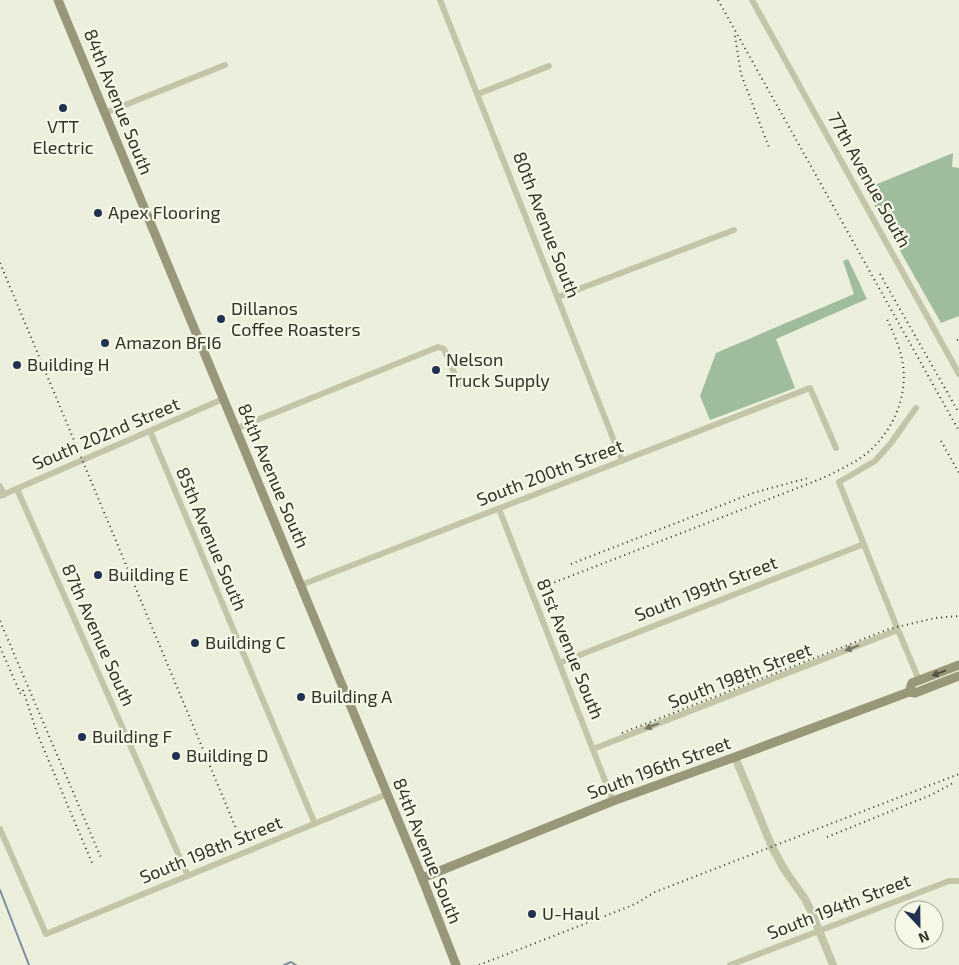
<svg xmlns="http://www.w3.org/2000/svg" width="959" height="965" font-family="'Exo 2',sans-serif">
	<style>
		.green { fill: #9fbc9c }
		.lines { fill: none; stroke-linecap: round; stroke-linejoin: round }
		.stream { stroke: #7d8da9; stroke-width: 2 }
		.minor { stroke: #c4c5a8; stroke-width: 6 }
		.tertiary { stroke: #c4c5a8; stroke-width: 8 }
		.secondary { stroke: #99977a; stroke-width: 9 }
		.rail { stroke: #333227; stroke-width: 2; stroke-dasharray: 1 4; stroke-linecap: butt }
		.oneway { fill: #747461 }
		.oneway2 { fill: #525040 }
		.poi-dot { fill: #213150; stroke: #f5f7e7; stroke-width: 2 }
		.labels { text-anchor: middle; stroke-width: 4.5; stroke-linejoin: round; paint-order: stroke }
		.street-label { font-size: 18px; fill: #333227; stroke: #f5f7e7 }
		.poi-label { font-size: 18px; fill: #333227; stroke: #f5f7e7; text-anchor: start }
	</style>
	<rect width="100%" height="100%" fill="#ecefdb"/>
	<g class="green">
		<polygon points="953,153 952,167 959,168 959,316 941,323 865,189"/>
		<polygon points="848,259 867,299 776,339 795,388 710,420 700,396 716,353 854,294 843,261"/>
	</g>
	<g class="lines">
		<g class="stream">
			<polyline points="0,890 29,965"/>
			<polyline points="284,965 291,962 296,965"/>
		</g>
		<g class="minor">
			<polyline points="440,0 622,461"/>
			<polyline points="752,0 959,374"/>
			<polyline points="478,94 549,66"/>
			<polyline points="105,113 225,65"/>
			<polyline points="558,297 734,230"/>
			<polyline points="916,408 891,443 875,461 839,482 898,630 919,680"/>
			<polyline points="235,429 438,347 444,349 459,384"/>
			<polyline points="150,431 315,824"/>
			<polyline points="0,486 4,495"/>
			<polyline points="17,489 188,876"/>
			<polyline points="0,496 223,399"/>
			<polyline points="499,509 613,801"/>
			<polyline points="301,585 810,388 836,448"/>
			<polyline points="559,663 864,544"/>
			<polyline points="593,749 898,630"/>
			<polyline points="0,829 46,934 387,794"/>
			<polyline points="730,965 949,881 959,881"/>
		</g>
		<polyline class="tertiary" points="735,757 772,847 784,869 805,899 812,913 833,965"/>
		<g class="secondary">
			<polyline points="58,0 422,878 456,965"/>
			<polyline points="909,692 912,683 959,665"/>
			<polyline points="422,878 613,801 735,757 909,692 915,693 959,676"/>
		</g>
		<g class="rail">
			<polyline points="718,0 959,431"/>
			<polyline points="735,36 741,74 770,150"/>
			<polyline points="0,263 240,838"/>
			<polyline points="880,274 959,413"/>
			<polyline points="957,340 959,339"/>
			<polyline points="941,441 959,473"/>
			<polyline points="571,564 753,493 808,478"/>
			<path d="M545,586L818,480C832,474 846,467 859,459C891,438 910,396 902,359C899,345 893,332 887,319"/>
			<polyline points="0,621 102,860"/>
			<polyline points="0,647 22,697"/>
			<polyline points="23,690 37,733 93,865"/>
			<polyline points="622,733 889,629 935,618 959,616"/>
			<polyline points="827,837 931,795 955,782"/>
			<polyline points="479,965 628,907 637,903 655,892 959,774"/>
		</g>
	</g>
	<defs><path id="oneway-solid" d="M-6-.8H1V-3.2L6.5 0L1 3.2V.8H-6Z" transform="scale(1.25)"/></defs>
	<g class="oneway">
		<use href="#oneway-solid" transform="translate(852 648) rotate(159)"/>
		<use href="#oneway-solid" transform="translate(652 726) rotate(159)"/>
	</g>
	<use class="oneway2" href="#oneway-solid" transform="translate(939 673) rotate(159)"/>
	<g class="poi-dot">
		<circle cx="63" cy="108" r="5"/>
		<circle cx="98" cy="213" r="5"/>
		<circle cx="221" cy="319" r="5"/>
		<circle cx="105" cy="343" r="5"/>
		<circle cx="17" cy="365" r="5"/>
		<circle cx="436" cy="370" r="5"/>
		<circle cx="98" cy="575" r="5"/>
		<circle cx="195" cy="643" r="5"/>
		<circle cx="301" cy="697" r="5"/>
		<circle cx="82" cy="737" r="5"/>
		<circle cx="176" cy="756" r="5"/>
		<circle cx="532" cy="914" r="5"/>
	</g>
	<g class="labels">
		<g class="street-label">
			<text transform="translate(118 102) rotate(68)" y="6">84th Avenue South</text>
			<text transform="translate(869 180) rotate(61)" y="6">77th Avenue South</text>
			<text transform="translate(546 225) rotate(69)" y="6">80th Avenue South</text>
			<text transform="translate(106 434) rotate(-23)" y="6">South 202nd Street</text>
			<text transform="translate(550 473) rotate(-21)" y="6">South 200th Street</text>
			<text transform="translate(273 476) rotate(67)" y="6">84th Avenue South</text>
			<text transform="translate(211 539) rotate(67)" y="6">85th Avenue South</text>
			<text transform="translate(706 589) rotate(-21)" y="6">South 199th Street</text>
			<text transform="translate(98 635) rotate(66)" y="6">87th Avenue South</text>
			<text transform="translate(570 649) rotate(68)" y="6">81st Avenue South</text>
			<text transform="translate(740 676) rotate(-21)" y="6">South 198th Street</text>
			<text transform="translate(659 768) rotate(-20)" y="6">South 196th Street</text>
			<text transform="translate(211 850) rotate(-22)" y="6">South 198th Street</text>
			<text transform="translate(427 851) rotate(68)" y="6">84th Avenue South</text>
			<text transform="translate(839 907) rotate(-21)" y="6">South 194th Street</text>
		</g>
		<g class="poi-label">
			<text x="63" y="133" text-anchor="middle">VTT<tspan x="63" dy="21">Electric</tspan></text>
			<text x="108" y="219">Apex Flooring</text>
			<text x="231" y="315">Dillanos<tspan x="231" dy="21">Coffee Roasters</tspan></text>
			<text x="115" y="349">Amazon BFI6</text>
			<text x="446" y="366">Nelson<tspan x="446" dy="21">Truck Supply</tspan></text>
			<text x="27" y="371">Building H</text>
			<text x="108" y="581">Building E</text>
			<text x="205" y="649">Building C</text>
			<text x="311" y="703">Building A</text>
			<text x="92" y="743">Building F</text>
			<text x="186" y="762">Building D</text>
			<text x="542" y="920">U-Haul</text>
		</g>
	</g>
	<g transform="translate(919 925) rotate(158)"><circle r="24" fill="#f5f7e7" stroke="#a7a89a"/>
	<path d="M0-4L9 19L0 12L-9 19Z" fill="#213150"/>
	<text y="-8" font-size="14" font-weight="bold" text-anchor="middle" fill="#333227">N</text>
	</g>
</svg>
